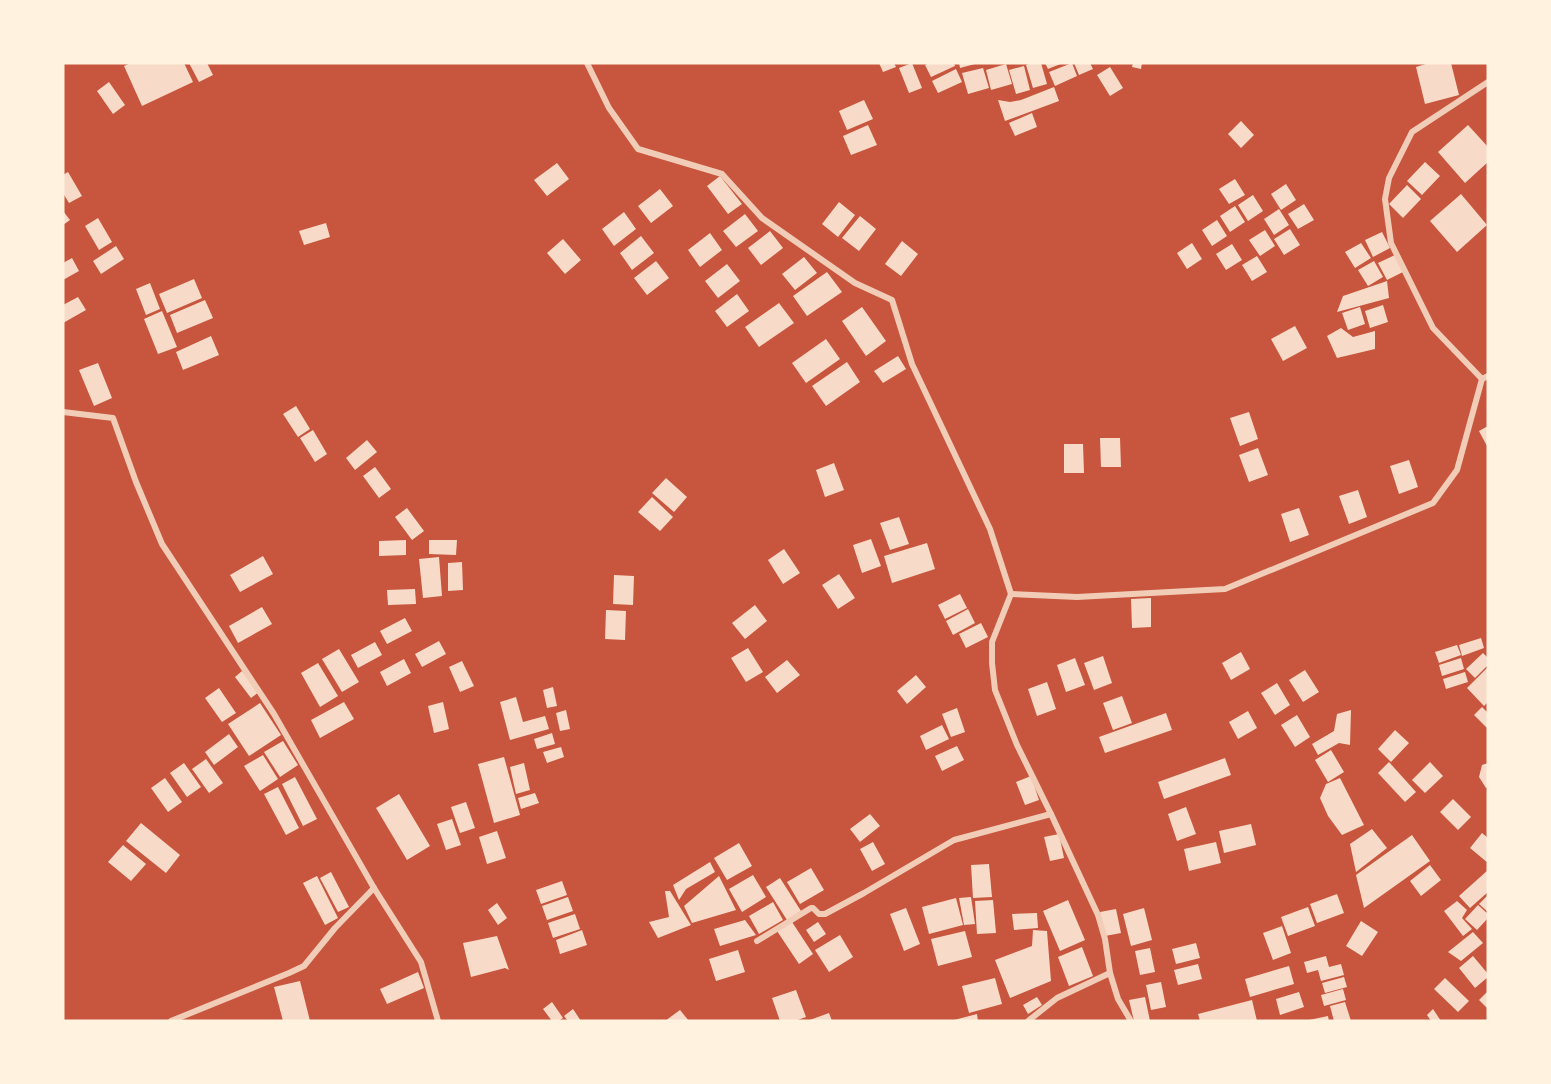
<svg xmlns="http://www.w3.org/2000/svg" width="1551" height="1084" font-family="Figtree,sans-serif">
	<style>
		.building { fill: #f7dbc8 }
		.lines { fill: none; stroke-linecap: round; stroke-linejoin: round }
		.minor { stroke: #f1ccb7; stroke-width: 6 }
	</style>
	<rect width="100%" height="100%" fill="#c8553d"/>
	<g class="building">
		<polygon points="131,63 184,63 193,82 142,106 124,66"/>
		<polygon points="189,63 207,63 213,75 199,82"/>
		<polygon points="879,63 894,63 896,67 883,72"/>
		<polygon points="912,63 922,88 909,93 899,68"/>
		<polygon points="929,63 954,63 955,66 931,77 925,65"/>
		<polygon points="959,63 975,63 975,64 960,68"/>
		<polygon points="1031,63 1041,63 1047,84 1033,88 1026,65"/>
		<polygon points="1045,63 1063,63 1048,69"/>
		<polygon points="1072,63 1077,76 1055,86 1049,72"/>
		<polygon points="1074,63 1090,63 1093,69 1079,75"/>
		<polygon points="1133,63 1142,63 1141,69 1132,67"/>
		<polygon points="1429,63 1451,63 1459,95 1425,104 1416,67"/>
		<polygon points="1006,64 1012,84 991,90 986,70"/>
		<polygon points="1024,66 1030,90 1016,94 1009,70"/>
		<polygon points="1110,67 1123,88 1110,96 1097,75"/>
		<polygon points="983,68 989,88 968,94 962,73"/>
		<polygon points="956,69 962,82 938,93 932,81"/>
		<polygon points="109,82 125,105 113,114 97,91"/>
		<polygon points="1054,87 1059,101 1005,121 998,100 1010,102 1021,100"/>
		<polygon points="864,100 873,119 847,130 839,111"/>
		<polygon points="1032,113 1037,127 1015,136 1009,123"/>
		<polygon points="1241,121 1254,135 1241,148 1228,134"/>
		<polygon points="868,125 877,145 851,155 843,136"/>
		<polygon points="1468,125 1488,147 1488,162 1465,183 1438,152"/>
		<polygon points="1425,162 1440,176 1422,195 1407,181"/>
		<polygon points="557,163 569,179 547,196 534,180"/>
		<polygon points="68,172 82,196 69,203 63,193 63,175"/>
		<polygon points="720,176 742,204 728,214 707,186"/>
		<polygon points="1235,179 1245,195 1229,204 1219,189"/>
		<polygon points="1286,184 1296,200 1281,210 1271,194"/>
		<polygon points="1407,185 1421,199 1403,218 1389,204"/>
		<polygon points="660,189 673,206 651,223 638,206"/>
		<polygon points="1461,194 1487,225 1457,252 1430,221"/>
		<polygon points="1253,195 1263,211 1248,221 1238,205"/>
		<polygon points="839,202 855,215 838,237 822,224"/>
		<polygon points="1304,204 1314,220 1298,229 1288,214"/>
		<polygon points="1235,206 1245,222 1230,232 1220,216"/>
		<polygon points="1279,209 1289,225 1274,235 1264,219"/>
		<polygon points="63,211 70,220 63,225"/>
		<polygon points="624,212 636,229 614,246 602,229"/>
		<polygon points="745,214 758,231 736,247 723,231"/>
		<polygon points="860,216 876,229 859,251 842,238"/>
		<polygon points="98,218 112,242 99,250 85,226"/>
		<polygon points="1217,220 1227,236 1212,246 1202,230"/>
		<polygon points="326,223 330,237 304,245 299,231"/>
		<polygon points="1290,229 1300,245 1284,255 1274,239"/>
		<polygon points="1265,230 1275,246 1260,256 1249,240"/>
		<polygon points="770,231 783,248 761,265 748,248"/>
		<polygon points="1382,232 1390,248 1373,257 1365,240"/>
		<polygon points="710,233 722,250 700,267 688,250"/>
		<polygon points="641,236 654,253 632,270 620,253"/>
		<polygon points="563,239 581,260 565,274 547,253"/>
		<polygon points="902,241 918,254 901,276 885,264"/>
		<polygon points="1192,243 1202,259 1187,269 1177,253"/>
		<polygon points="1361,243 1371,258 1355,268 1345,252"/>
		<polygon points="1232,244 1242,260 1226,270 1216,254"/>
		<polygon points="116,246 124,259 101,274 93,261"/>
		<polygon points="1395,255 1403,272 1387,280 1378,263"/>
		<polygon points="1257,256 1267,272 1252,281 1242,265"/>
		<polygon points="804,257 817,273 795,290 782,274"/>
		<polygon points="72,258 79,271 63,280 63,263"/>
		<polygon points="656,261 669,278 647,295 634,278"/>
		<polygon points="1374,261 1383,277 1368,286 1358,270"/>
		<polygon points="727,264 740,281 718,298 705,281"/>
		<polygon points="827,272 842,292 807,316 793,296"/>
		<polygon points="194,279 202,298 167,313 159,294"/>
		<polygon points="1387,281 1389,298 1337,312 1343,296"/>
		<polygon points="150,283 160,309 146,315 136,289"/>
		<polygon points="737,294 749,311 727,327 715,311"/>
		<polygon points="78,297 86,310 63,323 63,305"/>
		<polygon points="205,300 213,318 177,333 170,315"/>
		<polygon points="779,303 794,323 759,347 745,327"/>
		<polygon points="1383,305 1388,322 1370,328 1365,311"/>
		<polygon points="862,307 886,341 866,356 842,321"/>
		<polygon points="1360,307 1365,324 1348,330 1342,313"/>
		<polygon points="162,311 177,347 158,354 144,319"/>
		<polygon points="1295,326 1307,348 1283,361 1271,339"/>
		<polygon points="1341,328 1353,337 1375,331 1375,349 1337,358 1327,336"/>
		<polygon points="211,336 219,355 183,370 176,352"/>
		<polygon points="826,339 840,359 806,383 792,363"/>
		<polygon points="898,356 906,369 883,383 874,371"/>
		<polygon points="847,362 860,382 826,406 812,386"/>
		<polygon points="98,363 112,398 94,406 79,370"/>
		<polygon points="296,406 310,429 298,437 283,414"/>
		<polygon points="1249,412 1258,439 1240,446 1230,418"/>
		<polygon points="1488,426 1488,448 1479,431"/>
		<polygon points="313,430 327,454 315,462 300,438"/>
		<polygon points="1100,438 1120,438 1121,467 1101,467"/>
		<polygon points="367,440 377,452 355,470 346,458"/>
		<polygon points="1064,444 1083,444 1084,473 1064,473"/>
		<polygon points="1258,448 1268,475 1249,482 1239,455"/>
		<polygon points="1409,460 1418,487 1399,494 1390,466"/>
		<polygon points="834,463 844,490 825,497 816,470"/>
		<polygon points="375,467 391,489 379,498 363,476"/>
		<polygon points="666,478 687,497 674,512 652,493"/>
		<polygon points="1358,490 1367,517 1349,524 1339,496"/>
		<polygon points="652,497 673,517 660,531 638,512"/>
		<polygon points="407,508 424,531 412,540 395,517"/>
		<polygon points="1299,508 1309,535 1290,542 1281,514"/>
		<polygon points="899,517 909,544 890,550 880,523"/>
		<polygon points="871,539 881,566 862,573 853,545"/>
		<polygon points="406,540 406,555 379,556 379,541"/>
		<polygon points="429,540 457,540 456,555 429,554"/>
		<polygon points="927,543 935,569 892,583 884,556"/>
		<polygon points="784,549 800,573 783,584 768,560"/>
		<polygon points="263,556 273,574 240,592 230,575"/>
		<polygon points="439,557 442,596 423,598 419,559"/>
		<polygon points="462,562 463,590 448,591 448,563"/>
		<polygon points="839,574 855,598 838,609 822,585"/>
		<polygon points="614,575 634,576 633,605 613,604"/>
		<polygon points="415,589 416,604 388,605 387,590"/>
		<polygon points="960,594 967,608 945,619 938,605"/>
		<polygon points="1151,598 1151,627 1132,628 1131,599"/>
		<polygon points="755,605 767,621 745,639 732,623"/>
		<polygon points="262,607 272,624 238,643 229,626"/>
		<polygon points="968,609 975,623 953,635 946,621"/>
		<polygon points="606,610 626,611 625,640 605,639"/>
		<polygon points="405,618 412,631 387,644 380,631"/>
		<polygon points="981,623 988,637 966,648 959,634"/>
		<polygon points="1481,638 1484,648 1462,656 1459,645"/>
		<polygon points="439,641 446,654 422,667 415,654"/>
		<polygon points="375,642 382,655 358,668 351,655"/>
		<polygon points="1457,645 1461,655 1439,663 1435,652"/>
		<polygon points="748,648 763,672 746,682 731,658"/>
		<polygon points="339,649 359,682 342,692 322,659"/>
		<polygon points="1241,652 1250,669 1231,680 1222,663"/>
		<polygon points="1483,653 1488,658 1488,665 1475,678 1466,669"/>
		<polygon points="1103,656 1112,683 1094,690 1084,663"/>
		<polygon points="1075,658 1085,685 1066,692 1057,665"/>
		<polygon points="1461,658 1464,669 1442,676 1439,665"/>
		<polygon points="404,659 411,673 387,686 380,672"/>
		<polygon points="787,660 800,675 777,693 765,677"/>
		<polygon points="462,661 474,686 460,692 449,667"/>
		<polygon points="318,663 338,696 320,707 301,673"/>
		<polygon points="1488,667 1488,702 1484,706 1467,688"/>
		<polygon points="1305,670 1319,692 1303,702 1289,680"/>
		<polygon points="242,671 259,692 251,698 235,677"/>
		<polygon points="1465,672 1468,682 1446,689 1443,679"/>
		<polygon points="916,675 926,687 907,704 897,691"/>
		<polygon points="1047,682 1056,709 1037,716 1028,689"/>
		<polygon points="1277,683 1290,705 1275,715 1261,693"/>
		<polygon points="553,687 557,706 547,708 543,690"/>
		<polygon points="219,688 236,713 222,722 205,698"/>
		<polygon points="1122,696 1132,723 1113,730 1103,703"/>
		<polygon points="516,697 523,722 545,716 549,729 510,740 500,702"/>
		<polygon points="344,702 354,719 320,738 311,720"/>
		<polygon points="443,702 449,729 434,733 428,706"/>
		<polygon points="260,703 281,735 249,756 228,724"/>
		<polygon points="1482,707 1488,713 1488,729 1474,715"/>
		<polygon points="957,708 965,732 951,737 942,714"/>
		<polygon points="566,710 570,729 560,731 556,713"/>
		<polygon points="1351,710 1350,745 1339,743 1318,755 1312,744 1334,731 1337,714"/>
		<polygon points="1248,711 1257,728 1238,739 1229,722"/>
		<polygon points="1166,713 1172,730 1105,753 1099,737"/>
		<polygon points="1297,715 1310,737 1295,747 1281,725"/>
		<polygon points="942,725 949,739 926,750 920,736"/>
		<polygon points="1395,730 1409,743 1391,762 1378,749"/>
		<polygon points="552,733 555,744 537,749 534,739"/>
		<polygon points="229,734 238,747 214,765 205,752"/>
		<polygon points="283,741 298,765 280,777 264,752"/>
		<polygon points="957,746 964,760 942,771 935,756"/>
		<polygon points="561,747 564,757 547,763 543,752"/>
		<polygon points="1331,750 1344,772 1328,782 1315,760"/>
		<polygon points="263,755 278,779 260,791 244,766"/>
		<polygon points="504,757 520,815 494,823 478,764"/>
		<polygon points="1225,758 1231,775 1164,799 1158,782"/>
		<polygon points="206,759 223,783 209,793 192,769"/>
		<polygon points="1389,762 1416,792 1405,802 1378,773"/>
		<polygon points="1430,762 1443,776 1425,793 1412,780"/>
		<polygon points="184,763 201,787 187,797 170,773"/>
		<polygon points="524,763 530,790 516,794 510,767"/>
		<polygon points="1488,763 1488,787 1486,788 1479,777 1482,765"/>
		<polygon points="1031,776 1039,800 1025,805 1016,782"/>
		<polygon points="295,777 317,819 303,826 282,784"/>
		<polygon points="165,778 182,802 168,812 151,788"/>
		<polygon points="1340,778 1364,825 1342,835 1328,816 1320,798 1326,784"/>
		<polygon points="278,787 299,828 286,835 264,794"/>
		<polygon points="535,793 539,803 521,809 518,798"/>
		<polygon points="399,794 430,846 407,860 376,808"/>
		<polygon points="1453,799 1471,817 1458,830 1440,812"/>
		<polygon points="466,802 475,828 460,833 451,807"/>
		<polygon points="1186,807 1196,834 1177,841 1168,814"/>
		<polygon points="870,814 880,826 860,842 850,829"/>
		<polygon points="452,819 461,845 446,850 437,824"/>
		<polygon points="141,823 180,855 166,873 126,841"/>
		<polygon points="1251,824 1256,845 1224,853 1219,831"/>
		<polygon points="1372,829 1387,848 1356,872 1350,844"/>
		<polygon points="497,831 506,858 487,864 479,837"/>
		<polygon points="1482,833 1488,838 1488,863 1470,848"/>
		<polygon points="1059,834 1064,858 1050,861 1044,837"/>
		<polygon points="1412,835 1430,861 1364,908 1356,875"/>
		<polygon points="873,842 885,864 872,871 860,849"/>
		<polygon points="1216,842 1221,863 1189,871 1184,849"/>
		<polygon points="739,843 752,866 727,880 714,858"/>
		<polygon points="123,845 146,864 131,881 108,862"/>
		<polygon points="710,862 715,872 686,889 679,900 673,885"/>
		<polygon points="989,864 992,897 973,898 971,865"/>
		<polygon points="1430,865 1441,880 1421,896 1410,881"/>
		<polygon points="811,868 824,890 800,904 787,882"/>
		<polygon points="1488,870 1488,892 1470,908 1459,896"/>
		<polygon points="331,872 349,907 338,912 320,878"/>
		<polygon points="753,875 766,897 742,912 729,889"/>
		<polygon points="317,876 338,918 325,925 303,883"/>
		<polygon points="719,876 736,910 692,923 684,906"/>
		<polygon points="780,878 801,911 787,920 766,887"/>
		<polygon points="562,881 567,895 541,904 536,890"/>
		<polygon points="665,891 670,891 691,925 658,938 649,922 669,917"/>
		<polygon points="1337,894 1344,913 1317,923 1310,904"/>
		<polygon points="1488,895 1488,912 1479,904"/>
		<polygon points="568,897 573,911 547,920 542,906"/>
		<polygon points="971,897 975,924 964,925 959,898"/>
		<polygon points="956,898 963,925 929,934 922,907"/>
		<polygon points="993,900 996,933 977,934 975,901"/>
		<polygon points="1068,900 1085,940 1060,951 1043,911"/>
		<polygon points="1457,901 1467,910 1462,918 1472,929 1463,936 1444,911"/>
		<polygon points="773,902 783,920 759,934 749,916"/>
		<polygon points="497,903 507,918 498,925 488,910"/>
		<polygon points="1478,905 1488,914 1488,918 1477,930 1465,919"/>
		<polygon points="1308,907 1315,926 1288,936 1281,917"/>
		<polygon points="906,908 920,944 904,951 890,914"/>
		<polygon points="1144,908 1152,940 1131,946 1123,914"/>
		<polygon points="1116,909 1121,933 1105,936 1100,912"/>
		<polygon points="1037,913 1038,928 1014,930 1012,914"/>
		<polygon points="575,914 580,929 553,938 548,923"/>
		<polygon points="745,920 756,935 720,946 714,929"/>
		<polygon points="1361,921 1378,932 1362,956 1346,946"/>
		<polygon points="792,922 813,954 799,964 777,931"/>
		<polygon points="818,922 826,934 814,942 806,930"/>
		<polygon points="1282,926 1291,953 1273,960 1263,933"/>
		<polygon points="582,930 587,945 560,954 556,940"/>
		<polygon points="1033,930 1047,931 1051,981 1010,998 995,960 1032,946"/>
		<polygon points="965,931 972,957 938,966 931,939"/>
		<polygon points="1473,932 1483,943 1461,961 1448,952"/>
		<polygon points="840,935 853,957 829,972 815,950"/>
		<polygon points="497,936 509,970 505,968 471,977 463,943"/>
		<polygon points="1196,943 1200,958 1176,964 1172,949"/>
		<polygon points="1082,947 1093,976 1069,986 1058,957"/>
		<polygon points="1150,948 1155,972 1140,975 1135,951"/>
		<polygon points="738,950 745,972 716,981 709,959"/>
		<polygon points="1326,956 1329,967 1341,964 1344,975 1321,981 1318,970 1307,973 1304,962"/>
		<polygon points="1473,956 1488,974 1488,977 1475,988 1459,968"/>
		<polygon points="1198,964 1202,979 1178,985 1174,970"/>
		<polygon points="1289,966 1294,984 1250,997 1245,979"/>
		<polygon points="418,972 424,988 387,1004 380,989"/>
		<polygon points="1344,977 1347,987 1325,993 1322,983"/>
		<polygon points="995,978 1002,1004 969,1013 962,986"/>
		<polygon points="1445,978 1469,1001 1458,1012 1434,989"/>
		<polygon points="300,981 310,1021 283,1021 274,987"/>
		<polygon points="1161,982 1166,1007 1151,1010 1146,985"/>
		<polygon points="1343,989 1346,1000 1324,1006 1321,995"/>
		<polygon points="796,990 806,1017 795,1021 780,1021 772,998"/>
		<polygon points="1488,991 1488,1009 1479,1000"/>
		<polygon points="1299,992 1304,1007 1280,1015 1276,999"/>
		<polygon points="1037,997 1042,1005 1028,1014 1023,1005"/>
		<polygon points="1145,997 1150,1021 1134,1021 1129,1000"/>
		<polygon points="1252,1000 1257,1021 1200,1021 1198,1014"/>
		<polygon points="552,1002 563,1018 558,1021 552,1021 543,1009"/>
		<polygon points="1345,1002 1351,1021 1334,1021 1330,1006"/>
		<polygon points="573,1009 581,1021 568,1021 564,1016"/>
		<polygon points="1433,1009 1441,1021 1431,1021 1427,1015"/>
		<polygon points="680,1010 689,1021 665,1021"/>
		<polygon points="829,1013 832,1021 807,1021"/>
		<polygon points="977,1014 978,1021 954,1021 954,1020"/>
		<polygon points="1328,1016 1329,1021 1309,1021 1309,1020"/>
	</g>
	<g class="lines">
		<g class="minor">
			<polyline points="587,63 609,108 638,149 722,174 762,218 855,283 892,300 912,364 990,529 1011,594 992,642 992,663 995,690 1017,745 1051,814 1098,915 1105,939 1110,973 1118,999 1131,1021"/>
			<polyline points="1482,379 1433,328 1391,243 1385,199 1389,178 1412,132 1488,82"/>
			<polyline points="63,412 113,418 136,482 162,544 274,714 374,888 421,962 438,1021"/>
			<polyline points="1011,594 1077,597 1225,589 1433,503 1457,470 1482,379 1488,376"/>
			<polyline points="757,941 811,908 813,908 819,914 825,914 864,893 954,840 1051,814"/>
			<polyline points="171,1021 289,973 304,966 335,928 374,888"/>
			<polyline points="1028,1021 1057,998 1110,973"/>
		</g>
	</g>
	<rect width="1551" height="1084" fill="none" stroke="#fff3e0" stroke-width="129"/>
</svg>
